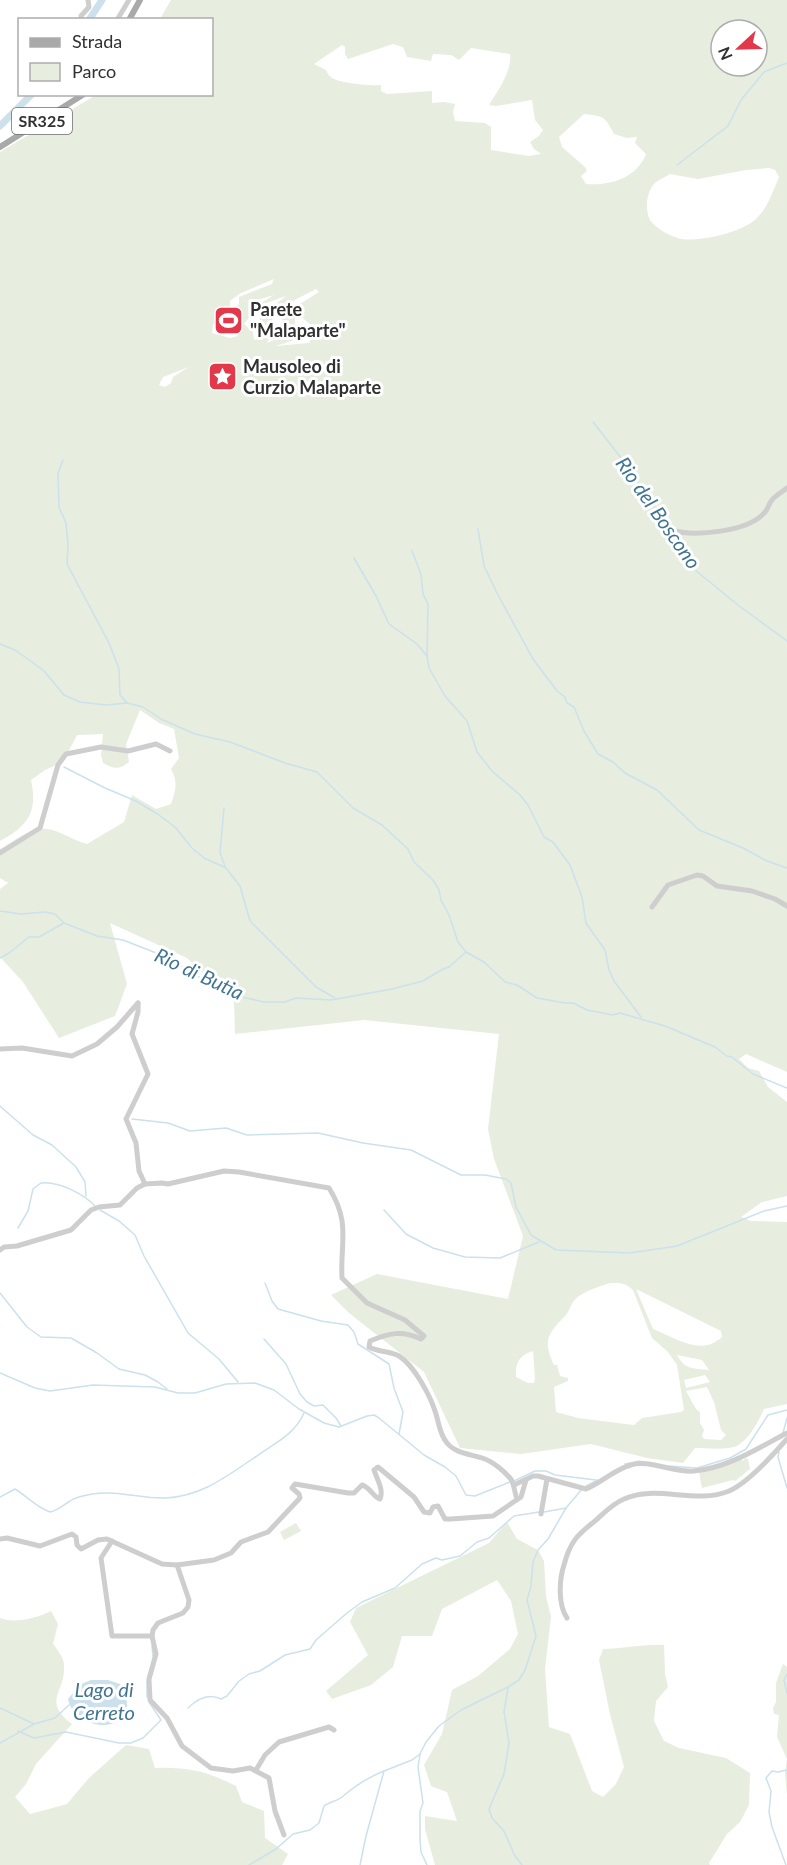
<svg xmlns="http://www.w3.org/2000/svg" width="787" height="1865" font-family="Lato,sans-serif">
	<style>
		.green { fill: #e7eddf; fill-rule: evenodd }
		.water { fill: #cce1ec }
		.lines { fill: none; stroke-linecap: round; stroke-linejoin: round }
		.stream { stroke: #cce1ec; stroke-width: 1.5 }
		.river { stroke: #cce1ec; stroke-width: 7 }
		.minor { stroke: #cecece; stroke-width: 5 }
		.major { stroke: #a9a9a9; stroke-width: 6 }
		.labels { text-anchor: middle; stroke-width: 6; stroke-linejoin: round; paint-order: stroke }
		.shield { fill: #fff; stroke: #6f6f6f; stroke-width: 1.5 }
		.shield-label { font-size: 16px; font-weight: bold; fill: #313131 }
		.poi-label { font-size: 18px; font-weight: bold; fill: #313131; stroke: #fff; text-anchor: start }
		.water-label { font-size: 20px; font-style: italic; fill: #3f7492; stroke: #fff }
	</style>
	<rect width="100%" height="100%" fill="#fff"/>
	<g class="green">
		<path d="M171,0H787V1072L746,1054L739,1059L748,1068L759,1071L768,1087L787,1102V1196L762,1202L741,1217L751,1221L787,1222V1404L764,1409C758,1422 748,1442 734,1447C723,1450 706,1448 695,1448L683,1463L647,1458L591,1444L521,1454L460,1448L424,1372L349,1313L331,1295L377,1274L508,1299L523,1236L494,1159L488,1129L499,1034L364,1020L235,1034L234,1002L187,958L110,923L127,984L115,1016L59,1038L23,982L0,957V889L8,883L0,878V849C13,842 31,826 47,829C59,830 74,841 87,844L124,822L132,795L156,809L171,804C176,790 178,782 171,769L179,758L174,729L159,723L140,710L126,744L129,762C119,770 114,769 103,763L101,755L103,734L77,735L63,762L45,770L31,780C38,812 28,826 0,841V152L96,95L212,94V20L160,19ZM721,30H757V66H721ZM393,44L403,47L407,57L431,61L433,54L451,55L459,60L471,48L510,54C512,72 498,90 489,105L496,106L532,100L535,120L543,130L539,136L530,142L534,149L541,154L529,156L491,150V127L485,123L455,121L453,112L455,104L444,102L432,103V91L387,94L381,91V85C371,86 339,83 332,78C328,75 328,74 326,70L314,64L342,45L345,47V54L348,59ZM584,114C603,116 605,116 614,134L627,138L637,137L635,143L646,154C637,178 610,186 586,184L581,176L587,171L585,167L562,147L559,137ZM769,168L775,170L779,177C773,191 768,207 757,218C744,232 700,242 682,239C673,238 655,228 650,220C645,210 646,193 654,184C658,180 665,177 670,174L698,179L746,170ZM274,279L272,284L239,297V304L233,310L231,319L226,327L238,336L230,338L212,333L213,324L225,321L230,308V301L241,293ZM316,289L319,292L292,309L311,325L314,333L309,343L276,346L300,338L295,327V317L282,309L281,307ZM274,295L258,305L261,329L266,336L254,340L253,332L244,324L251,315L249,309L254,301ZM286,296L271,308L282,319L284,336L267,343C278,324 276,322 261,305ZM189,367L173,377L171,383L165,387L159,385L163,377ZM611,1283C621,1283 626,1283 633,1290L652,1338L668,1352L677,1365L684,1410L681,1412L642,1418L634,1425L578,1418L556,1412L554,1387L568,1381V1378L560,1376L557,1365H554C542,1339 548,1334 566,1315C569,1311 570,1307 573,1302C580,1292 600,1286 611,1283ZM636,1289L721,1331L722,1337C701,1357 676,1338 653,1329ZM533,1351L535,1379L534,1383H528L516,1377C515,1362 520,1355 533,1351ZM677,1355L702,1360L709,1370C693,1368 685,1370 677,1355ZM705,1375L710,1382L686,1388L684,1380ZM707,1387L714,1402L721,1430L726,1435L721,1440L704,1439L702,1436L704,1430L700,1423V1412L696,1409L686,1391Z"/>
		<polygon points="745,1458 748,1459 750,1469 735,1481 733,1480 702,1488 699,1472 741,1459 743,1461"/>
		<path d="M507,1522L517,1539L538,1550L544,1561L546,1596L551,1617L545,1669L549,1727L570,1734L592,1791L603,1797L616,1784L624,1767L610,1714L599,1660L603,1649C624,1649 643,1644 664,1645L665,1674L668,1687L656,1701L654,1721L664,1741L679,1748L726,1758L750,1773L749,1805L740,1822L727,1834L709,1863L710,1865H435L425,1829V1816L457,1821L447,1792L431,1786L424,1765L442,1734L452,1690L478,1676L510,1649L518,1634L511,1601L497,1580L442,1609L432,1636H402L393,1667L371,1685L332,1699L326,1691L368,1655L350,1622L356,1608L489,1543Z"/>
		<polygon points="296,1523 301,1531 284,1540 280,1532"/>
		<path d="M51,1611L58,1624L53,1644C57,1649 64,1658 64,1665C66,1693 41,1700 72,1724L36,1764L26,1784L15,1797L30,1814L67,1804L89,1778L126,1745L149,1749L155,1768C188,1767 206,1771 236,1786L242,1802L264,1811L265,1838L288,1854L282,1865H0V1618C14,1624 38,1618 51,1611Z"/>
		<polygon points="783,1664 787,1667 787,1795 785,1773 787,1759 777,1737 779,1715 774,1714 773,1708 776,1702 776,1683"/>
	</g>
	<path class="water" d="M91,1680H108L120,1684C126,1695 131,1708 123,1719C118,1721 111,1725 105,1725C90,1726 70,1714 68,1699L81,1684Z"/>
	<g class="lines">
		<g class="stream">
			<polyline points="677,165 728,126 741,100 764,72 787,63"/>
			<polyline points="593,422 625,463 669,529"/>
			<polyline points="63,460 58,473 59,507 66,523 68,545 67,564 109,643 119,669 120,695 127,703"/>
			<polyline points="478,529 484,566 497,593 533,659 557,691 565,697 567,703 574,707 584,731 598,754 613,762 625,773 657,790 699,830 743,848 767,861 787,868"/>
			<polyline points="671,533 695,570 738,605 787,641"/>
			<polyline points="412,551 421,574 423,594 428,604 427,656 429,668 445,696 467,721 477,752 492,771 520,795 528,805 544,837 553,842 570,865 582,897 586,923 605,950 609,970 614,981 641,1017"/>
			<polyline points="354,558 376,596 389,624 417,644 427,656"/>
			<polyline points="0,644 15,650 32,662 44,671 64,695 80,702 106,705 127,703 143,707 161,719 195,734 230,742 285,763 317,772 353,808 382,825 408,849 414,862 433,880 439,890 441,900 449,915 458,942 466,952 484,962 505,982 517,985 537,998 565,1003 573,1003 587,1010 613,1015 620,1013 665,1026 715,1047 727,1056 732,1057 753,1074 787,1088"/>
			<polyline points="64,767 105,788 136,801 159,815 175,827 192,848 204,858 226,868 240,886 250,921 316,987 335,998"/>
			<polyline points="224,808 220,853 225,866"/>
			<polyline points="0,911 21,914 45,912 55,914 64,923 97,936 123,940 169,958 197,976 234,995 264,1002 285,1002 296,998 331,1000 392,989 423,981 443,969 449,967 466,952"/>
			<polyline points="0,958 9,953 29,937 39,937 64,923"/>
			<polyline points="0,1106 33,1135 52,1145 76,1167 85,1182 86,1196"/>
			<polyline points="132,1119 168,1123 190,1131 226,1128 247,1135 318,1133 363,1143 411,1150 461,1175 485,1175 506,1179 511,1183 516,1207 531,1235 556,1250 630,1253 677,1246 764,1211 787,1206"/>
			<polyline points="100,1210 119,1221 135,1235 144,1256 188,1333 219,1359 238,1382"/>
			<polyline points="384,1210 406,1234 433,1248 465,1257 500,1258 539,1242"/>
			<path d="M18,1228L28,1211L33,1189L41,1183C59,1181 84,1194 96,1207"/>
			<polyline points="265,1283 272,1301 278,1309 321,1321 348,1325 354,1332 358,1344 389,1364 394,1388 403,1412 399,1434"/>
			<polyline points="0,1293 27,1327 41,1337 71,1338 97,1353 119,1369 145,1375 158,1382 167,1389"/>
			<polyline points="264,1339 286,1364 300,1394 307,1402 314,1406 323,1405 336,1418 341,1426"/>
			<polyline points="0,1373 35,1388 50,1391 93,1385 155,1387 178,1393 195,1393 226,1384 255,1383 274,1390 299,1409 324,1423 339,1427 367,1416 374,1415 379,1418 424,1455 445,1467 456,1476 466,1495 475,1496 510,1482"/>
			<polyline points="783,1433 787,1418"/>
			<polyline points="779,1452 778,1457 787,1488"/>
			<polyline points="625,1464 640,1461"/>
			<polyline points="669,1466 697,1468 730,1458 746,1449 768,1415 787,1410"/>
			<polyline points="514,1481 535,1471 546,1471 555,1475 596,1480"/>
			<polyline points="586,1486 598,1480"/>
			<path d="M0,1497L15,1489C28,1497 36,1507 50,1512C59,1510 63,1505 70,1501C76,1497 86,1495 92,1494C118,1490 141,1499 166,1498C203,1496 228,1475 257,1456C275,1443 295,1434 304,1413"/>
			<polyline points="544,1512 566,1508"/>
			<polyline points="152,1646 153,1656"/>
			<polyline points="787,1674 784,1680 787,1693"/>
			<polyline points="147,1681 147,1697"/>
			<polyline points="508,1688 504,1712 509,1743 504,1774 489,1809 492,1818 504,1831 515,1856 522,1865"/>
			<polyline points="0,1708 34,1724"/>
			<path d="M188,1708C197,1699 209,1693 221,1699L227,1696L239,1681L249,1674L260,1671L285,1655L310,1649L316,1640L347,1613L362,1602L395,1588L422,1564L436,1558L442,1560L460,1556L477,1542L489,1538L514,1516L539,1512"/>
			<polyline points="18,1731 34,1738 66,1732 119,1743 131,1743 143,1738 161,1720 149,1702"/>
			<polyline points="0,1743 34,1724 55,1718 69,1705"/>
			<path d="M249,1865L276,1849L293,1834L310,1830L319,1823L324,1806C329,1802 337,1801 342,1797C355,1786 368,1777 384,1771"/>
			<polyline points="360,1865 366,1836 384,1771 412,1760 420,1754"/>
			<polyline points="427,1865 421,1852 420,1840 420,1811 423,1803 418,1767 420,1754 426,1742 439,1726 461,1710 508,1687 519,1680 525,1670 536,1636 527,1600 531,1586 533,1562 538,1550 548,1539 566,1508 582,1489"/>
			<polyline points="786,1865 772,1827 769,1812 771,1791 766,1778 772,1771 778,1772 787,1770"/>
		</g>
		<g class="river">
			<polyline points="89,20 102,0"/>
			<polyline points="0,126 32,94"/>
		</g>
		<g class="minor">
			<polyline points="82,20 81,16 89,7 88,0"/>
			<polyline points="117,20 129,0"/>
			<path d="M671,530C694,537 749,532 765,512C768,509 769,503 772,500C776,495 782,492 787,488"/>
			<polyline points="0,853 40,828 58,765 66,754 101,747 128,751 156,744 170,751"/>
			<polyline points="652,907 668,885 697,875 703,876 717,886 752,891 775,899 787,906"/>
			<polyline points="138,1003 138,1012 132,1034 148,1074 126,1119 136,1143 139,1171 145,1184"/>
			<polyline points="0,1049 22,1048 72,1056 97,1044 117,1027 138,1003"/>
			<path d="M0,1250L4,1247L17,1246L71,1230L91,1210L99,1207L120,1205L137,1188L145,1184L162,1183L168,1184L224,1171L239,1172L329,1188C351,1223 340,1242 342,1278L367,1303L405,1320L424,1336L421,1339C402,1330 389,1333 370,1341L369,1347C378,1352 390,1351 399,1356C414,1365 431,1397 436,1414C439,1424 440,1435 447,1443C456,1454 472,1454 485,1459C493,1462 504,1471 510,1478C515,1484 514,1492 517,1499"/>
			<path d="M514,1485L533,1476H538L586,1489C601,1483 615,1469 631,1465C648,1459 674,1473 694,1471C728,1468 758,1448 787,1433"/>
			<polyline points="541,1514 547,1479"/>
			<path d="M0,1539L7,1538L40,1546L72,1534L76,1537L77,1545L81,1549L98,1540L107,1539L162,1564L177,1565L214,1560L231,1553L241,1542L268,1532L300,1498L299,1494L292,1488L295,1484L348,1493H354L362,1485C370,1487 373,1497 380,1499C384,1490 377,1479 374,1470L378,1467L414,1497L424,1512L430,1513L433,1507L438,1506L445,1519H451L493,1516L521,1497L526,1480"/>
			<polyline points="112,1541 101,1558 112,1636 152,1636"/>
			<polyline points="177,1565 189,1600 188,1607 183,1613 158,1623 153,1630 152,1636 156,1654 149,1679 150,1700 167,1718 182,1746 211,1768 233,1771 250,1768 269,1778 275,1811 284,1835"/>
			<path d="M567,1618C558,1605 559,1580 564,1565C570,1542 577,1535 595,1521C604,1513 612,1504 624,1499C657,1484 695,1505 729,1491C748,1483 773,1455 787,1439"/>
			<polyline points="256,1770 265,1755 279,1742 329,1727 334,1730"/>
		</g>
		<g class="major">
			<polyline points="129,20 140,0"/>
			<polyline points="0,147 84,94"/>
		</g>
	</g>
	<defs>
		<symbol id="stadium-square" viewBox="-11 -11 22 22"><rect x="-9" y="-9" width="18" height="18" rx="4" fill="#e33849" stroke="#fff"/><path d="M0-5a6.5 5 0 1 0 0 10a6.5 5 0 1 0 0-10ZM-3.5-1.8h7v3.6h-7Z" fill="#fff"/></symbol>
		<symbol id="sight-square" viewBox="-11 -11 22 22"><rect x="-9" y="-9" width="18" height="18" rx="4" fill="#e33849" stroke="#fff"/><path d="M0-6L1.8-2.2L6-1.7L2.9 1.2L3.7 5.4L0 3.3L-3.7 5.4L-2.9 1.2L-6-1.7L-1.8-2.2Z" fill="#fff"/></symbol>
	</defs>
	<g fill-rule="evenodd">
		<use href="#stadium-square" x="212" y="304" width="33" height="33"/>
		<use href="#sight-square" x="206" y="360" width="33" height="33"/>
	</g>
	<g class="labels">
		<rect class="shield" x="12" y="108" width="60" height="26" rx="4.5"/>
		<g class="shield-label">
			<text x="42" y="127">SR325</text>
		</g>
		<g class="poi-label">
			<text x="250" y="316">Parete<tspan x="250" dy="21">"Malaparte"</tspan></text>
			<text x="243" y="373">Mausoleo di<tspan x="243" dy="21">Curzio Malaparte</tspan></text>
		</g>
		<g class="water-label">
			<text transform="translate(658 513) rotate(55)" y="7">Rio del Boscono</text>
			<text transform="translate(199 974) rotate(25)" y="7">Rio di Butia</text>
			<text x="104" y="1697">Lago di<tspan x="104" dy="23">Cerreto</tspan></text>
		</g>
	</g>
	<rect x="18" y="18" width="195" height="78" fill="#ffffff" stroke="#adadad" stroke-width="1.5"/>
	<rect x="30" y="38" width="30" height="9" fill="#a9a9a9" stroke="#adadad" stroke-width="1.5"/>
	<text x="72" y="48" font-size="18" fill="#313131">Strada</text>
	<rect x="30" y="63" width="30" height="18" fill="#e7eddf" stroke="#adadad" stroke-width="1.5"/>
	<text x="72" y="78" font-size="18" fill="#313131">Parco</text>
	<g transform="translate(739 48) rotate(248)"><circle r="28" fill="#ffffff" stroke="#adadad" stroke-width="1.5"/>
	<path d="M0-4.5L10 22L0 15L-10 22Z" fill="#e33849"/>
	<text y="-9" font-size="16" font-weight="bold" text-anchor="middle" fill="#313131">N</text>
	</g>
</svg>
